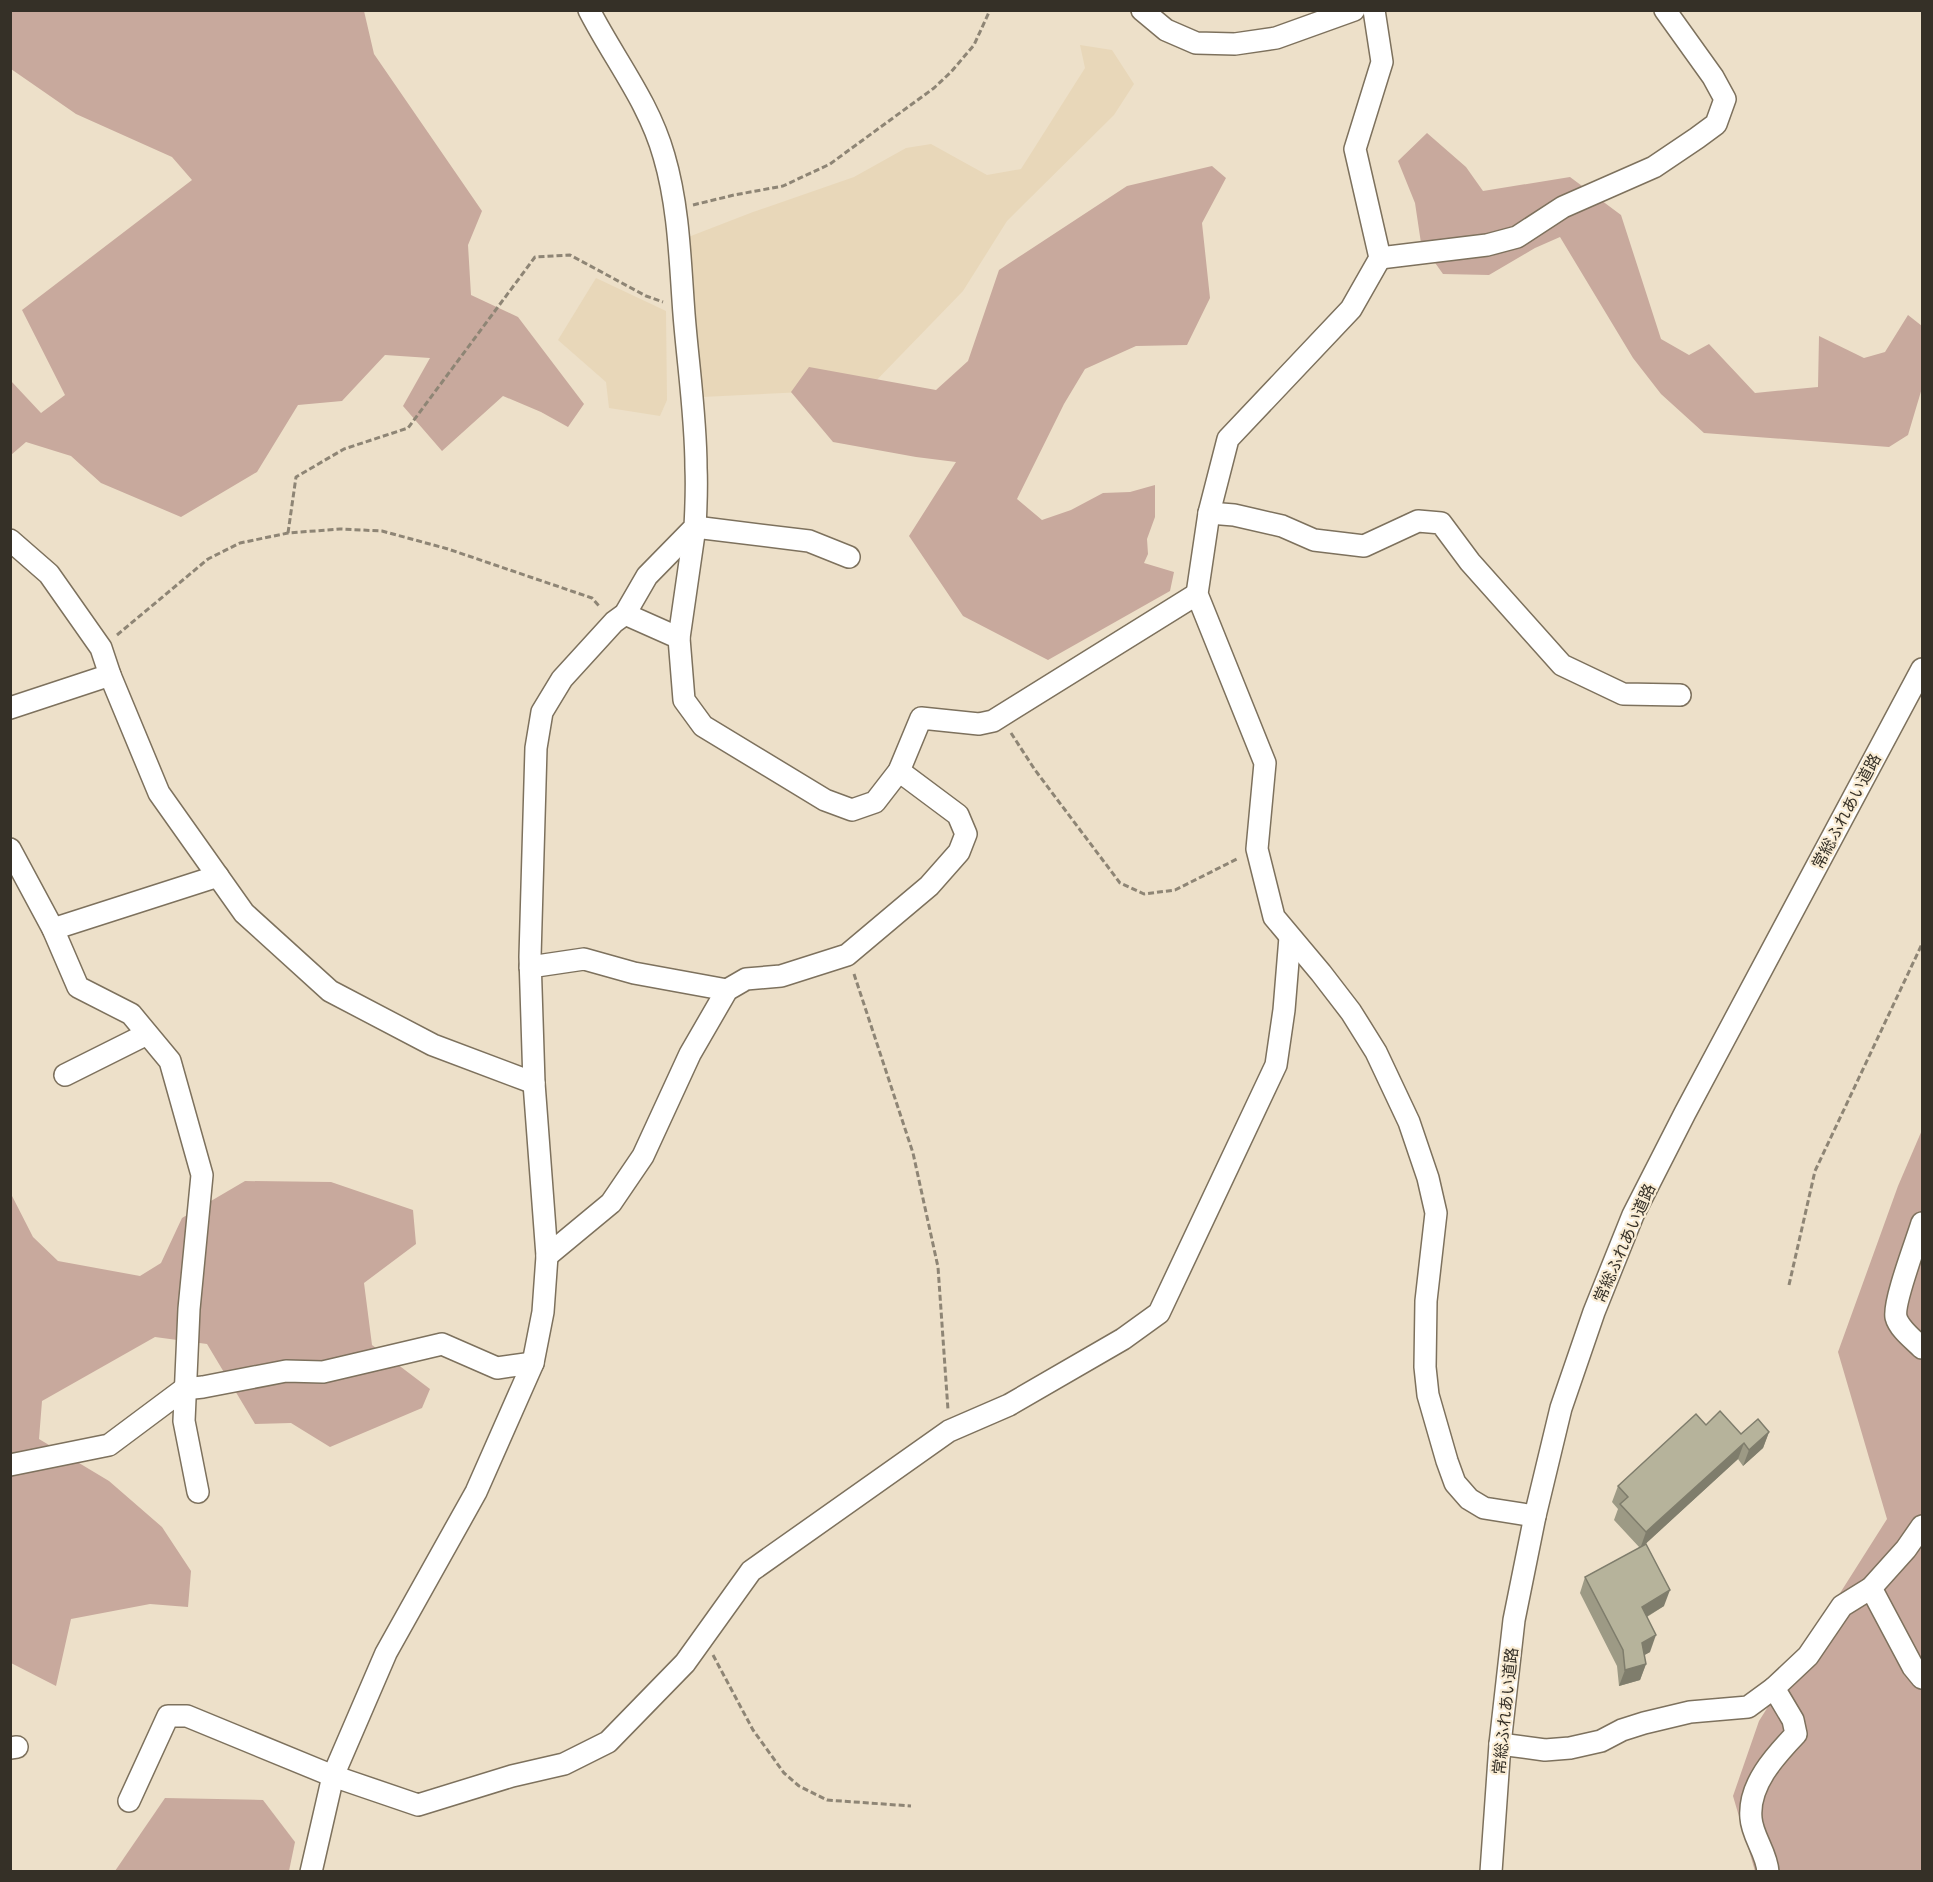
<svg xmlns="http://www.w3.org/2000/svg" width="1933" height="1882" font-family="'Varela Round','Noto Sans JP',sans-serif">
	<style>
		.built { fill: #e8d7b9 }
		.green { fill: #c8a99d }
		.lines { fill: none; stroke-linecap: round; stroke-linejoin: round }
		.minor-casing { stroke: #7d715d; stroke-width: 24 }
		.path { stroke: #8e8575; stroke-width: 3; stroke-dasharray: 6 3; stroke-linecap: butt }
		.minor { stroke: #fff; stroke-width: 21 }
		.wall { fill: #9d9a85 }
		.shaded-wall { fill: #7f7d6c }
		.building { fill: #b6b39b; stroke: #7f7d6c; stroke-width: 1.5 }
		.labels { text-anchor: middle; stroke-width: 4.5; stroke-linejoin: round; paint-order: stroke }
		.street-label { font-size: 16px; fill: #353027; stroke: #faedd5 }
	</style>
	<rect width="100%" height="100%" fill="#ede0c9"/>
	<g class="built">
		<polygon points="1080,45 1112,50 1134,84 1114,115 1007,221 963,291 868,389 702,397 678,241 753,212 854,177 906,148 931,144 987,175 1021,169 1085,68"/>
		<polygon points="596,278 666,311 667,400 660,416 609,408 606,382 558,340"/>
	</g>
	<g class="green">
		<polygon points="364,11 374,54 482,211 468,245 471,295 518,317 584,404 568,427 541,412 503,396 442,451 403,406 430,358 385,355 342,401 298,405 257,472 181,517 101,483 71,456 26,442 11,455 11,381 41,413 65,395 22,310 192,180 172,157 76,114 11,69 11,11"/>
		<polygon points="1427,133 1466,167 1483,191 1570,177 1621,215 1661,339 1689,355 1709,344 1755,393 1818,387 1819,336 1864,358 1885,352 1908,315 1922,326 1922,388 1908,435 1889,447 1704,433 1661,394 1633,358 1560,237 1535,248 1489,275 1443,274 1421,243 1415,203 1398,161"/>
		<polygon points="1212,166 1226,178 1202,223 1210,298 1187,345 1136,346 1085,369 1064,404 1017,499 1042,520 1071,510 1103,493 1130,492 1155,485 1155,517 1147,539 1148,554 1144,563 1174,572 1170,591 1048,660 963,616 909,536 956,462 916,457 833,442 791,392 809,367 936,390 968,361 999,270 1127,186"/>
		<polygon points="1922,1130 1922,1871 1755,1871 1733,1796 1759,1721 1887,1519 1838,1352 1898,1186"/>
		<polygon points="245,1181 331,1182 413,1210 416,1244 364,1283 372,1345 430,1389 422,1408 330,1447 291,1423 255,1424 207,1344 155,1337 42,1401 39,1439 109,1481 162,1527 191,1571 188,1607 150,1604 71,1619 56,1686 11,1663 10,1192 33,1237 58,1261 140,1276 161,1263 182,1218"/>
		<polygon points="165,1798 263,1800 295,1842 289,1871 115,1871"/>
	</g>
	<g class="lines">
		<defs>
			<g id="minor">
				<polyline points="1142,10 1166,30 1196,43 1235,44 1276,38 1354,10"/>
				<polyline points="1374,10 1382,62 1355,149 1380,258 1351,309 1228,439 1209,513 1197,594 1265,763 1257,849 1274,917 1321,973 1351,1012 1376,1052 1409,1122 1428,1178 1436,1213 1426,1301 1425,1367 1428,1395 1447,1461 1455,1483 1469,1499 1484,1508 1535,1516"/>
				<polyline points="1380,258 1487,245 1517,237 1563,207 1654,167 1697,138 1716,124 1725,99 1713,77 1665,10"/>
				<polyline points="1209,513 1234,515 1282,526 1314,540 1364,546 1418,521 1441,523 1470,562 1562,665 1623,694 1680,695"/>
				<polyline points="10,540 49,574 101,648 110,675 159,793 244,913 330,991 433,1045 534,1083"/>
				<polyline points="625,614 679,638 684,700 703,726 825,800 852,810 875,802 899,771 921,718 979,724 993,721 1197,594"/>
				<polyline points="679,638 695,527 809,541 849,557"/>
				<polyline points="10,708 110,675"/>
				<polyline points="10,849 53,929 78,987 131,1014 170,1061 202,1175 189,1309 184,1421 198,1492"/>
				<polyline points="53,929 218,876"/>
				<polyline points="530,967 584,959 634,973 727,990"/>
				<polyline points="65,1075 147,1034"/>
				<path d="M1922,1223C1917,1240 1893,1302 1896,1317C1899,1329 1914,1340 1922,1348"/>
				<polyline points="547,1256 611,1203 643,1156 690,1054 727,990 746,979 781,976 847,955 929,886 959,852 966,834 958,815 899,771"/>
				<polyline points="10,1465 109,1445 184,1389 203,1387 286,1371 323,1372 442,1344 497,1368 533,1363"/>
				<polyline points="1871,1588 1913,1667 1922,1678"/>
				<polyline points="1500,1744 1545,1750 1570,1748 1601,1741 1622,1730 1644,1723 1690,1712 1748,1707 1774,1688"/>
				<polyline points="10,1748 17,1747"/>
				<polyline points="129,1801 168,1716 187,1716 333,1776 418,1805 512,1776 564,1764 608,1742 685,1663 751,1571 949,1431 1009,1405 1123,1339 1159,1313 1276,1065 1284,1010 1290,937"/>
				<path d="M311,1872L333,1776L386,1653L476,1492L533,1363L543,1312L547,1256L534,1083L530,957L536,748L542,712L562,679L614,622L625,614L647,576L695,527C696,508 697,488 696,468C696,417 688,365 684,314C680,261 679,207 664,156C649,102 614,59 589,10"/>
				<polyline points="1491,1872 1500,1744 1514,1620 1535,1516 1561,1408 1594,1312 1633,1215 1685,1113 1922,669"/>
				<path d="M1768,1872C1767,1853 1752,1836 1751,1818C1748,1785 1775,1756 1796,1734L1793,1720L1774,1688L1808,1656L1842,1606L1871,1588L1906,1549L1922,1526"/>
			</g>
		</defs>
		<use href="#minor" class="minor-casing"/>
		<g class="path">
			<polyline points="693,205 734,195 783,186 830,164 934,88 951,72 974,45 990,10"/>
			<polyline points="288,533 296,477 344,449 408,428 535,257 570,255 646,296 663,302"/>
			<polyline points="117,635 208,559 240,543 288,533 340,529 382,531 448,549 592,598 600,607"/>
			<polyline points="1011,733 1035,770 1120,883 1144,894 1175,890 1239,858"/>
			<polyline points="854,974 913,1153 938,1267 948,1410"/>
			<polyline points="1789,1285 1815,1171 1922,944"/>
			<polyline points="713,1655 753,1730 784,1773 799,1786 827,1800 911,1806"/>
		</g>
		<use href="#minor" class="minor"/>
	</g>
	<polygon class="wall" points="1706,1425 1741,1434 1769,1432 1763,1448 1743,1466 1738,1459 1644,1545 1664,1606 1647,1617 1650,1652 1644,1655 1646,1664 1640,1680 1619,1686 1617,1666 1580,1593 1585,1577 1640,1548 1614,1520 1618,1509 1612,1502 1618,1486"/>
	<g class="shaded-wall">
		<polygon points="1769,1432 1763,1448 1743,1466 1749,1450"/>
		<polygon points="1744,1443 1738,1459 1640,1549 1646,1532"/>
		<polygon points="1670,1590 1664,1606 1636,1623 1642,1607"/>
		<polygon points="1656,1635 1650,1652 1636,1660 1642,1643"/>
		<polygon points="1646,1664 1640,1680 1619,1686 1625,1670"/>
	</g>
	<g class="building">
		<polygon points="1720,1411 1741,1434 1758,1419 1769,1432 1749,1450 1744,1443 1646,1532 1620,1504 1628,1497 1618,1486 1696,1414 1706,1425"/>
		<polygon points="1646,1544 1670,1590 1642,1607 1656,1635 1642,1643 1646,1664 1625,1670 1623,1650 1585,1577"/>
	</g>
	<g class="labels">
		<g class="street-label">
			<text transform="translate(1846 811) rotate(-62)" y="6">常総ふれあい道路</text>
			<text transform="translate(1624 1243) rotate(-66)" y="6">常総ふれあい道路</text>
			<text transform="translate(1505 1711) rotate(-84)" y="6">常総ふれあい道路</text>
		</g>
	</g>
	<rect width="1933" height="1882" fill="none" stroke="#353027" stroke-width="24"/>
</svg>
